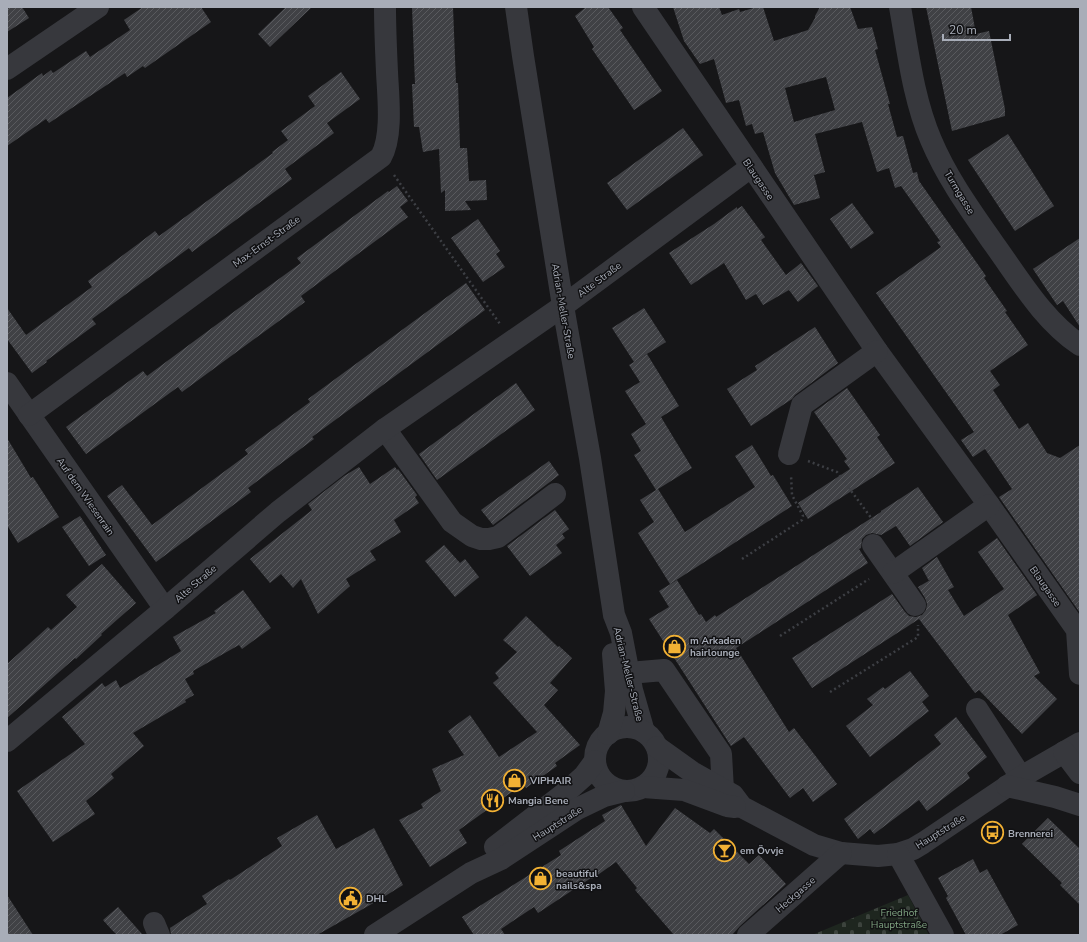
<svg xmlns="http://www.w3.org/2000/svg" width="1087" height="942" font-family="'Nunito Sans',sans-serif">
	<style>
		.cemetery { fill: url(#cemetery-stones) }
		.building { fill: url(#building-hatch); fill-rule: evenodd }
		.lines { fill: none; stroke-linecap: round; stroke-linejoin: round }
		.path { stroke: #3d3f44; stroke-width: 2.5; stroke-dasharray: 2 3; stroke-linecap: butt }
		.minor { stroke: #37383d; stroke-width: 22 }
		.labels { text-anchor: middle; stroke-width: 3; stroke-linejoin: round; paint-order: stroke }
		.street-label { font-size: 10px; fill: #a8adb8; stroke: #111113 }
		.poi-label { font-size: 10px; font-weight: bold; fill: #a8adb8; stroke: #111113; text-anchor: start }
		.park-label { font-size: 10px; fill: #7fa381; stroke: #111113 }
	</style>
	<defs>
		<pattern id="cemetery-stones" width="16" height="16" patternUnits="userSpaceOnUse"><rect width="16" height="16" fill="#1e261f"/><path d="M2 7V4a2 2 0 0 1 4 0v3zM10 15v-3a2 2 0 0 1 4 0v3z" fill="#3c433d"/></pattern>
		<pattern id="building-hatch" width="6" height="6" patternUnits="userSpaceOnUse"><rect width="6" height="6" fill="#404145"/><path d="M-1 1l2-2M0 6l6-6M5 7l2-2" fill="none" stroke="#595a5e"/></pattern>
	</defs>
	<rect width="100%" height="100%" fill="#161618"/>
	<polygon class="cemetery" points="908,895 929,935 812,935"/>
	<g class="building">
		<polygon points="7,7 22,7 29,18 7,32"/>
		<polygon points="143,7 201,7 211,22 145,68 143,66 127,77 125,73 49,123 46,119 7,146 7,98 42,73 43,76 51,70 53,73 86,51 90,57 130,30 124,20"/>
		<polygon points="286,7 312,7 270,47 258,34"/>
		<polygon points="412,7 453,7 456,83 458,83 460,148 467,148 469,181 486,180 487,200 465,201 471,210 445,211 445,190 441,193 439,149 423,152 419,127 414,127 412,84 415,84"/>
		<polygon points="586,7 608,7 623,28 620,30 662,91 634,110 592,49 594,47 575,16"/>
		<path d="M673,7H719L722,15L739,9L740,12L757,7H763L774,41L808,30L815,18V16L820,7H850L858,29L872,27L878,49L875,50L890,104H888L897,137L903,136L913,173L917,172L919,181L986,276L984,278L1007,311L1005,312L1028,345L990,371L1000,385L993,390L1019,429L1028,423L1047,453L1060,458L1080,445V613L999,497L1012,489L985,449L973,457L961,440L974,432L876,293L941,247L937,242L940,241L901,186L895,188L889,168L877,172L862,122L815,134L825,172L814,175L820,198L794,205L775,173L763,132L755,134L752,124L746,126L739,100L726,103L714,59L700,64L684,41ZM826,77L835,110L794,122L785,88Z"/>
		<polygon points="926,7 971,7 976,34 989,31 1005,109 1005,116 952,131"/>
		<polygon points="341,72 360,99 327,123 334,133 285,169 292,179 192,252 189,248 92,319 96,324 46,361 47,362 32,373 7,339 7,308 26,335 92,287 88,281 138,244 155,231 159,236 273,153 272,152 288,140 281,131 315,106 308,96"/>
		<polygon points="683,128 703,155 627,210 607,183"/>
		<polygon points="1008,134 1054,206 1015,231 968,160"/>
		<polygon points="397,186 408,201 400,207 408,217 301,296 305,302 182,392 178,387 86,454 66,427 143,371 147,376 239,308 301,263 297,258 388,191 389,192"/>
		<polygon points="852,203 874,233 851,249 830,219"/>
		<polygon points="742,206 765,237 761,240 786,275 801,263 818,286 798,302 789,290 763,305 756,294 746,300 724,263 691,285 669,253 714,224 737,207 737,209"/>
		<polygon points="478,219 500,251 496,254 505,267 483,282 451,238"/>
		<polygon points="1080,238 1080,327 1063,301 1057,305 1033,269"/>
		<polygon points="466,283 485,310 312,437 314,439 248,488 251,492 156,562 107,496 122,485 152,525 248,454 245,450 310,402 308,399"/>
		<polygon points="644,308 666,342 634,362 612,328"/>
		<polygon points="815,327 838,363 795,395 792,399 751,426 727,389 757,370 755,366"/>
		<polygon points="647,354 679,406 661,417 692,468 658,489 685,532 755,487 735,456 752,445 771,476 773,475 792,506 670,584 638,533 654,522 640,500 656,490 634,455 641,451 631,434 646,424 625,391 640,382 629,365"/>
		<polygon points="516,383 535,410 437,480 419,454"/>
		<polygon points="847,388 880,435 877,437 895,463 808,519 798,503 850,469 844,461 847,459 814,412"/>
		<polygon points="7,438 31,478 33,477 59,517 18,543 7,525"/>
		<polygon points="549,461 559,475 493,525 481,510"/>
		<polygon points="359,467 370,484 395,467 397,470 398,469 417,495 415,497 419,503 394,520 401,532 370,551 376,560 346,579 350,586 318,614 301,579 293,588 281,574 270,583 250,559 312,510 308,504 344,476"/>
		<polygon points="918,487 943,522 910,546 896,526 881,535 872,533 866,535 862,539 861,548 859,549 868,563 736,648 789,732 794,728 837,784 813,802 803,788 790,798 744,737 731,746 649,619 669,607 659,591 677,580 699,615 701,614 706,622 715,615 716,617 881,512 881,511"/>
		<polygon points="555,510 569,529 562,534 565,538 556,545 562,553 530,576 507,546"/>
		<polygon points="80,516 106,555 89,566 62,527"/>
		<polygon points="997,538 1037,595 1008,615 1040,673 1034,676 1057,699 1022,734 979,690 975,693 919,619 812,688 792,658 892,594 905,612 909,616 916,617 922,615 926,610 927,604 925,598 918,587 932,579 929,581 922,568 937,557 954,587 948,590 964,616 1004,589 978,552"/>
		<polygon points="444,545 460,563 465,559 479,577 455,597 425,561"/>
		<polygon points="102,564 136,603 101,634 102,635 76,659 75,658 7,718 7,664 48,627 51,630 77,607 66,595"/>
		<polygon points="243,590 271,628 242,649 239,645 193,671 194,674 185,679 194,695 185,700 186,702 133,733 144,746 111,774 114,778 86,801 95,814 53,842 17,791 85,744 62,717 102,683 105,687 116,680 120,688 181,651 173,637 216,613 214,611"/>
		<polygon points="526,616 558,647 559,646 572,658 550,683 558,690 544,705 580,745 555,763 557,766 526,788 523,784 459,830 467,843 430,867 399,820 423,808 421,804 441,791 432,769 464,755 448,731 470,715 499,757 537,732 493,683 499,678 495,673 517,652 503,640"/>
		<polygon points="910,671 929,696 922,702 929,711 870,757 846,726 873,705 867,699 883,687 885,689"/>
		<polygon points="956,717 987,757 967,773 970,778 927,811 919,800 874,834 870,829 858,839 844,819 941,744 934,735"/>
		<polygon points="621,805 646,846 675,808 710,833 714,829 749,864 759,855 786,884 740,926 732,935 674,935 635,890 637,888 616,862 592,879 591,878 538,913 534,907 501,929 505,935 474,935 462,917 561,855 559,851 605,821 602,815"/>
		<polygon points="317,815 336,849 374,828 403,885 377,901 317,935 171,935 170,928 207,904 202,896 229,879 230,880 282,846 277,838"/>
		<polygon points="1048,818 1080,849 1080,905 1060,885 1062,883 1022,844"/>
		<polygon points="973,859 980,873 987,869 1018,925 1000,935 966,935 946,898 948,896 938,878"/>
		<polygon points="7,895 33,935 7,935"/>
		<polygon points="118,907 126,916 143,935 117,935 111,929 103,920"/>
	</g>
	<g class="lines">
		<g class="path">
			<polyline points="394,175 500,324"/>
			<polyline points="808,461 837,472 875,523"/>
			<polyline points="742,559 802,520 803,516 792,495 791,475"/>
			<polyline points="780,636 869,579"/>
			<polyline points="830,692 918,637 918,625"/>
		</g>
		<g class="minor">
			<polyline points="516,7 523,56 563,306 590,458 614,615 621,633 632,690 644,732"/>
			<polyline points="643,7 877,351 989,505 1077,630 1080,674"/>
			<path d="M900,7C908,51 913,98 931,140C947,178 971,211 994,244C1020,280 1043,320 1080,345"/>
			<polyline points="7,69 98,7"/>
			<polyline points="7,383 165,609"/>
			<path d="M29,415L381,157C393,136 388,95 387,72C386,50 385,29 385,7"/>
			<polyline points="385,429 452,522 472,536 481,539 489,539 498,537 555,494"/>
			<polyline points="789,454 802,405 877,351"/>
			<polyline points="873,545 915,605"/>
			<polyline points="893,573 989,505"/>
			<polyline points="629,673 664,670 721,754 723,790"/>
			<polyline points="977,709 1021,777"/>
			<circle cx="627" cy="759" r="32"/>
			<polyline points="608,734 614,713 616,691 613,654"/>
			<polyline points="7,741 165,609 278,512 385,429 563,306 751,167"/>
			<polyline points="657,747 692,772 733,795 742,807 814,845 841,853 878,856 898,854 913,849 923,843 1021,777 1080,743"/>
			<polyline points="1064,752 1080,773"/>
			<polyline points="1007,786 1055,797 1080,805"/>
			<polyline points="643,787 684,790 727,806 735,807"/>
			<polyline points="495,847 565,793 584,776 595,761"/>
			<polyline points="898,854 943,935"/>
			<polyline points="154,923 159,935"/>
			<polyline points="375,935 471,873 501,859 577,809 604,796 624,791"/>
			<polyline points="748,935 841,853"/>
		</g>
	</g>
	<defs>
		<symbol id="shop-ring" viewBox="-11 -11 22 22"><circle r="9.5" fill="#111113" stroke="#f2b134" stroke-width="1.5"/><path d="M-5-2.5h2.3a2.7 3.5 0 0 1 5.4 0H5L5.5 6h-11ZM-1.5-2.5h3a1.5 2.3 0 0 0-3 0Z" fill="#f2b134"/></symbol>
		<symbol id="restaurant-ring" viewBox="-11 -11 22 22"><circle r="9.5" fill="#111113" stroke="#f2b134" stroke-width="1.5"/><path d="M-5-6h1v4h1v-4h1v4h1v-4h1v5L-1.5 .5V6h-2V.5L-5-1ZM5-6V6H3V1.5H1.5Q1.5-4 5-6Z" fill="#f2b134"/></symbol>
		<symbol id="bus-ring" viewBox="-11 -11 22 22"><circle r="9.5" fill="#111113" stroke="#f2b134" stroke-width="1.5"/><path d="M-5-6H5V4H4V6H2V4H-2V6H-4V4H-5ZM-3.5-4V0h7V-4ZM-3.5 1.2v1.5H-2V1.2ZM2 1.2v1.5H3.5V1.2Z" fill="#f2b134"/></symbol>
		<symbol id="bar-ring" viewBox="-11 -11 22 22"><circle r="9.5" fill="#111113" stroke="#f2b134" stroke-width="1.5"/><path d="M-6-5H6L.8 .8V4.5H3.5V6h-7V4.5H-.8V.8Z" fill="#f2b134"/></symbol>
		<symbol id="civic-ring" viewBox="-11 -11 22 22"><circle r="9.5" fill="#111113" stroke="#f2b134" stroke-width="1.5"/><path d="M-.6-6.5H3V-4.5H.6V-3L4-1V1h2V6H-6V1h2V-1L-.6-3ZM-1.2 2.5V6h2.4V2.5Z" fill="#f2b134"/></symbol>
	</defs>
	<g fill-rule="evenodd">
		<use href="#shop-ring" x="662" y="634" width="25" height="25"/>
		<use href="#shop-ring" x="502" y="768" width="25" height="25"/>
		<use href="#restaurant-ring" x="480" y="788" width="25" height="25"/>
		<use href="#bus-ring" x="980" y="820" width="25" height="25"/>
		<use href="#bar-ring" x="712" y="838" width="25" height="25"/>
		<use href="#shop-ring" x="528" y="866" width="25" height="25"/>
		<use href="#civic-ring" x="338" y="886" width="25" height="25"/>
	</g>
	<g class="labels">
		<g class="street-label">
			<text transform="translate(759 179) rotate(56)" y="4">Blaugasse</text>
			<text transform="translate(960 192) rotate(59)" y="4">Turmgasse</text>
			<text transform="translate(266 241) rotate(-36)" y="4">Max-Ernst-Straße</text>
			<text transform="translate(599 279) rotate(-37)" y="4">Alte Straße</text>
			<text transform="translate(564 311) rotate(80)" y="4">Adrian-Meller-Straße</text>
			<text transform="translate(86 496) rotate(55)" y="4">Auf dem Wiesenrain</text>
			<text transform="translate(195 583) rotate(-41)" y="4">Alte Straße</text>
			<text transform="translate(1046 586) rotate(55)" y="4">Blaugasse</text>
			<text transform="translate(629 674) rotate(76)" y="4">Adrian-Meller-Straße</text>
			<text transform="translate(557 823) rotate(-32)" y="4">Hauptstraße</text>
			<text transform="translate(940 831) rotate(-32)" y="4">Hauptstraße</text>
			<text transform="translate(795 894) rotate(-41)" y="4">Heckgasse</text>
		</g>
		<g class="poi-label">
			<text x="690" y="644">m Arkaden<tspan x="690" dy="12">hairlounge</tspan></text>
			<text x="530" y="784">VIPHAIR</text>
			<text x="508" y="804">Mangia Bene</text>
			<text x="1008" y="837">Brennerei</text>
			<text x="740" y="854">em Övvje</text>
			<text x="556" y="877">beautiful<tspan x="556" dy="12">nails&amp;spa</tspan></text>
			<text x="366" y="902">DHL</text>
		</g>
		<g class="park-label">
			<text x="899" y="916">Friedhof<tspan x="899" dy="12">Hauptstraße</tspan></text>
		</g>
	</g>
	<rect width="1087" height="942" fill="none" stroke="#a8adb8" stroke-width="16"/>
	<path d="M943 34v6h67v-6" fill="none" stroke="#a8adb8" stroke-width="2"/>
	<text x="949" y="34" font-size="12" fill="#a8adb8" stroke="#111113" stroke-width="3" paint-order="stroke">20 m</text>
</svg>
